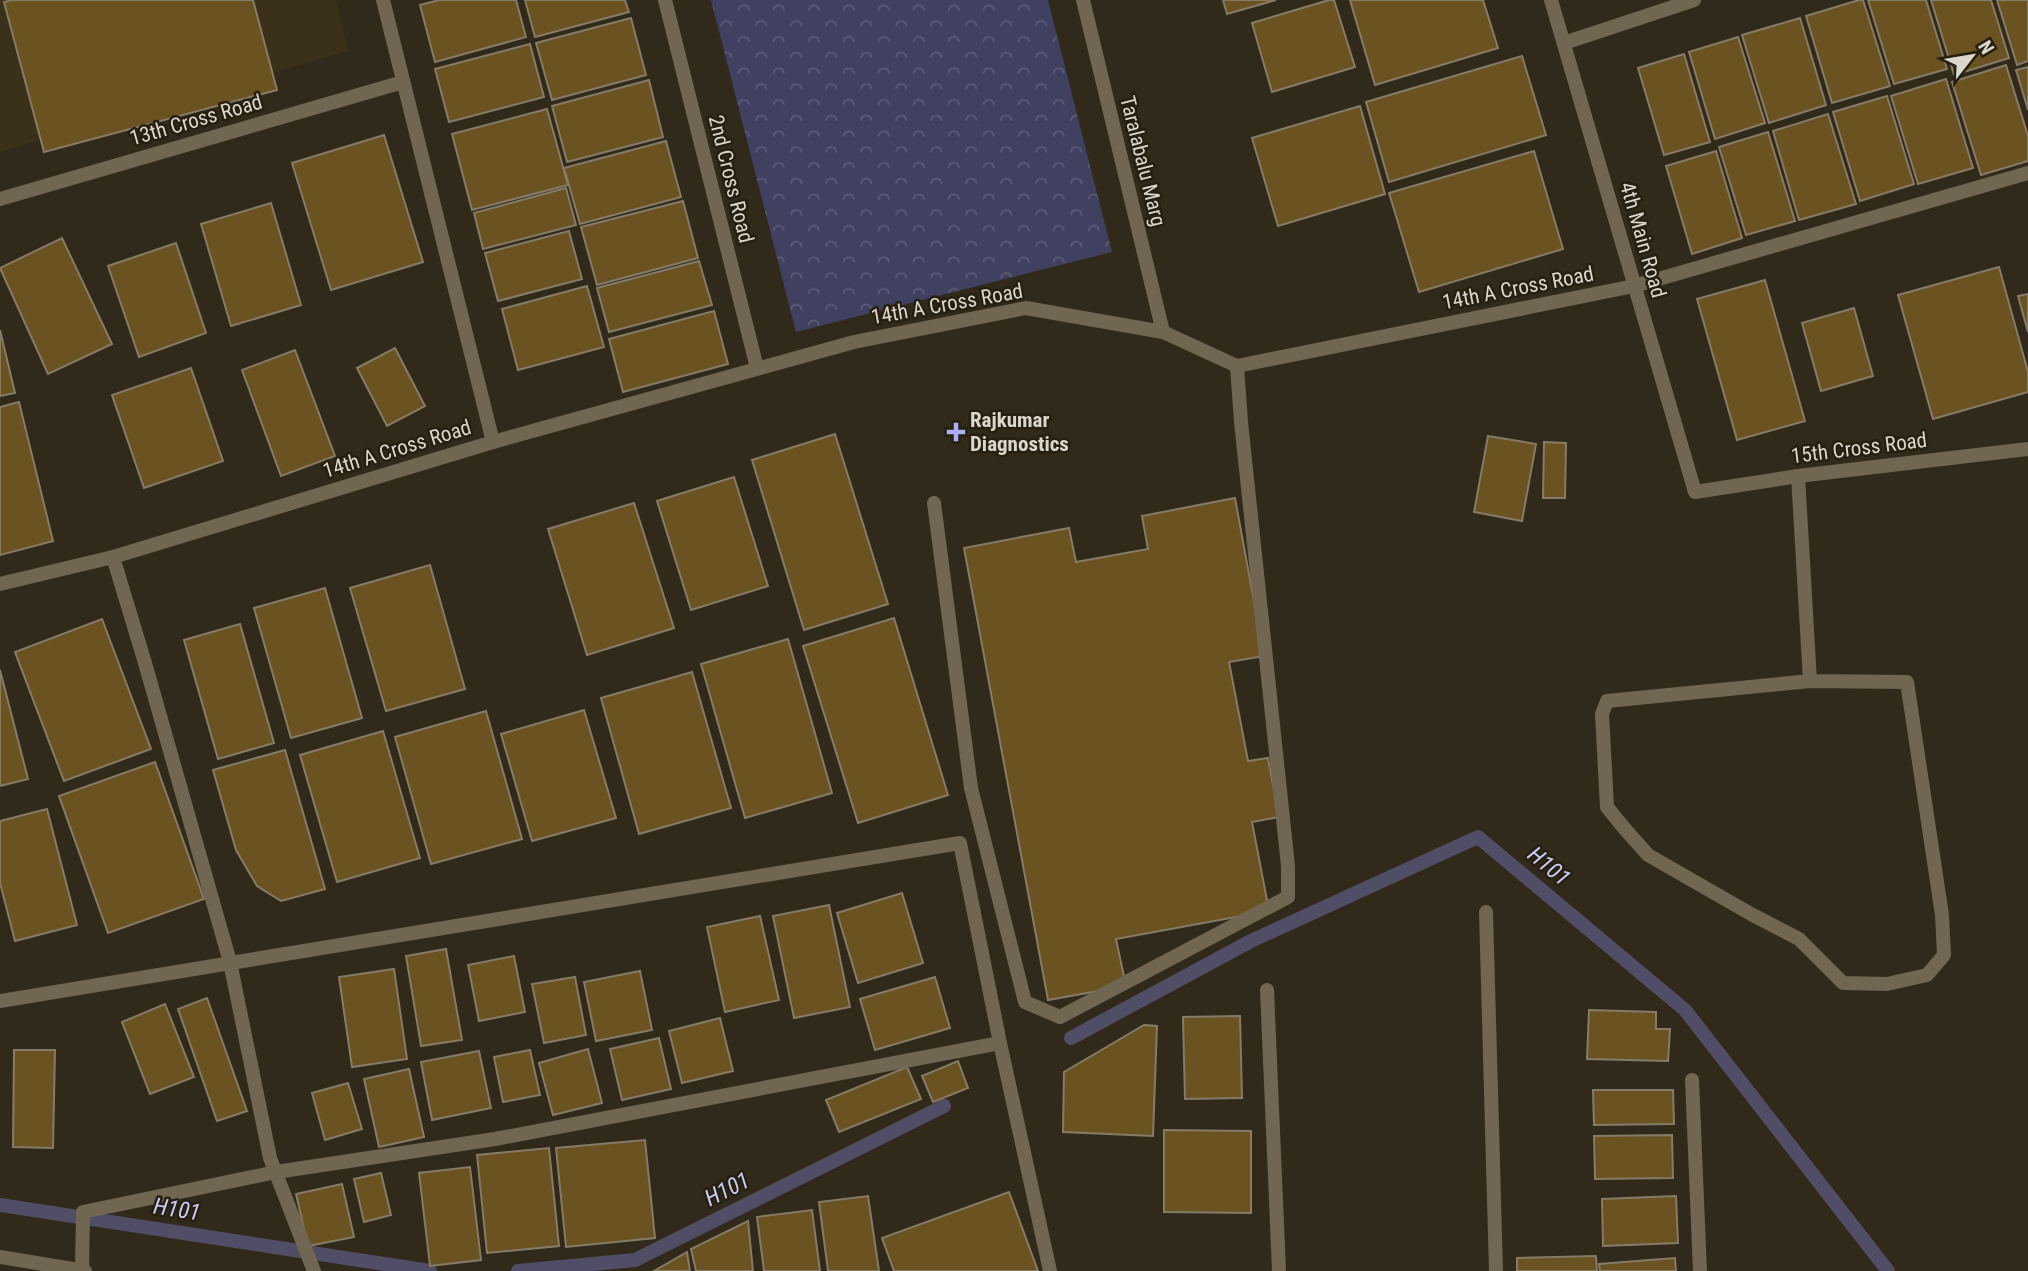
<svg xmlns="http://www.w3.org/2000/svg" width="2028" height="1271" font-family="'Roboto Condensed',sans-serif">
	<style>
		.built { fill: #3b3019 }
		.park { fill: url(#park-crowns) }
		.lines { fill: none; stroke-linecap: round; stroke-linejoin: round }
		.stream { stroke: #524d66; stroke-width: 14 }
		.building { fill: #6a5221; stroke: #857b68; stroke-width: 2 }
		.service { stroke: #706652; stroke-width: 14 }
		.minor { stroke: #706652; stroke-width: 14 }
		.tertiary { stroke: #706652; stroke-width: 14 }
		.poi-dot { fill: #aeaefb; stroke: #271f0f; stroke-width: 2.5 }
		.labels { text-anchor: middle; stroke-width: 5; stroke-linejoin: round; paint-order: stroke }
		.street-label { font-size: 21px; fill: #dcd7cd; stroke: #271f0f }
		.poi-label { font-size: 21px; font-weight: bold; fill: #dcd7cd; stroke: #271f0f; text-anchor: start }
		.water-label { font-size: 23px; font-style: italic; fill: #caccf9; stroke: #271f0f }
	</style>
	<defs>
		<pattern id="park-crowns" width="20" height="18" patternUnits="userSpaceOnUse" patternTransform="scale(1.75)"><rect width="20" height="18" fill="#404061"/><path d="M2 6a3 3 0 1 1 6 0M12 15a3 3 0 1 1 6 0" fill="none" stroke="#5b5b76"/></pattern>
	</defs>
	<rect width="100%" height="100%" fill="#312919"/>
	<polygon class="built" points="0,0 336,0 348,51 0,152"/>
	<polygon class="park" points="711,0 1048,0 1112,252 796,332"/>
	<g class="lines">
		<g class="stream">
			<polyline points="1071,1038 1251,941 1478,837 1685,1010 1888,1271"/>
			<polyline points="0,1205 430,1271"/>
			<polyline points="518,1271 635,1260 944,1106"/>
		</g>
	</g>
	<g class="building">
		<polygon points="13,0 253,0 277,90 44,152 4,2"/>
		<polygon points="439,0 516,0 526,37 435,62 420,5"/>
		<polygon points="525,0 625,0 629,12 535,37"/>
		<polygon points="1223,0 1276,0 1227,14"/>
		<polygon points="1329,0 1334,0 1355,67 1272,92 1252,23"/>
		<polygon points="1350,0 1483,0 1498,48 1375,85"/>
		<polygon points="1859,0 1863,0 1890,86 1832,103 1806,16"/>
		<polygon points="1868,0 1926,0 1947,69 1894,84"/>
		<polygon points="1931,0 1991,0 2009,58 1954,75"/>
		<polygon points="1997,0 2028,0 2028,61 2017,65"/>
		<polygon points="631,18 646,75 552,100 536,43"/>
		<polygon points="1800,18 1826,105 1769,123 1742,35"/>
		<polygon points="1738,37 1765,123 1715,139 1689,52"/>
		<polygon points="530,44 544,97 449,122 435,69"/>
		<polygon points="1684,54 1710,142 1664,155 1638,68"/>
		<polygon points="1522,56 1546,135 1389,182 1366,102"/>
		<polygon points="2006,65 2028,136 2028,161 1981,175 1952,82"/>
		<polygon points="2028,67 2028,110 2016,70"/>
		<polygon points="1946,79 1973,168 1918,184 1891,96"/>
		<polygon points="649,80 663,137 567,162 552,106"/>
		<polygon points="1887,96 1914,184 1860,201 1833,112"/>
		<polygon points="1360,106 1385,194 1278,226 1252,138"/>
		<polygon points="547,109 568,185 472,210 452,134"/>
		<polygon points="1828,114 1856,204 1799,220 1773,131"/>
		<polygon points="1768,132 1795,221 1746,235 1719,147"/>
		<polygon points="384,135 423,262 331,290 292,163"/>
		<polygon points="666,141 681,197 580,224 564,168"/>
		<polygon points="1534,151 1563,249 1419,292 1389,193"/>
		<polygon points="1716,151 1742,238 1692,254 1666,166"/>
		<polygon points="566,188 576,225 483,249 474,213"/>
		<polygon points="683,201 698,258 597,285 581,227"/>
		<polygon points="271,203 301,305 231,326 201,224"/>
		<polygon points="569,231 582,279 498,301 485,253"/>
		<polygon points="62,238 112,344 48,374 0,268"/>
		<polygon points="176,243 206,333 139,357 108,266"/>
		<polygon points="699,261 712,305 609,332 597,288"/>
		<polygon points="1999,267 2028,372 2028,392 1933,419 1898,295"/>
		<polygon points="1765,280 1805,421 1737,440 1697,299"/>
		<polygon points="587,286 604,347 518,370 502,309"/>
		<polygon points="2028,294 2028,332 2018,296"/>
		<polygon points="1854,308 1873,376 1821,391 1802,323"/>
		<polygon points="714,311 728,364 623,392 609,339"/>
		<polygon points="0,330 15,393 0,396"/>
		<polygon points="395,348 425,406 387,426 357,368"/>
		<polygon points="295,350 335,456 281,476 242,370"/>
		<polygon points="191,368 223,461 144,488 112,395"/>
		<polygon points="19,402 53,541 0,555 0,407"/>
		<polygon points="835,434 888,604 804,630 752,460"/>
		<polygon points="1488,436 1536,444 1522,521 1474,512"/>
		<polygon points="1544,442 1566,443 1565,498 1543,498"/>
		<polygon points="734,477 768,586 691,610 657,501"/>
		<polygon points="1235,498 1264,656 1229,662 1248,761 1268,758 1279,817 1252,822 1269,911 1116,939 1126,986 1048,1000 964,548 1069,528 1076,562 1148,549 1142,516"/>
		<polygon points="634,503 674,628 587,655 548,529"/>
		<polygon points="430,565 465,689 386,711 350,588"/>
		<polygon points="325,588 362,718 291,738 254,608"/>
		<polygon points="894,618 948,795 858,823 803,646"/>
		<polygon points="102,619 151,749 64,781 15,652"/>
		<polygon points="240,624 274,743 218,759 184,640"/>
		<polygon points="788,639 832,793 745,818 701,664"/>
		<polygon points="0,670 28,779 0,786"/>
		<polygon points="692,672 731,808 639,834 601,698"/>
		<polygon points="584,710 616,818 532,841 501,734"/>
		<polygon points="486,711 522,839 431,864 395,737"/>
		<polygon points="383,731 420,858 337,882 300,755"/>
		<polygon points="285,750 325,889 281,901 257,886 236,850 213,770"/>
		<polygon points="155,762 204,899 108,933 59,796"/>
		<polygon points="47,809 77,925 15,941 0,883 0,821"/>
		<polygon points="902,893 923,963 858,983 837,913"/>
		<polygon points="829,905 850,1007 794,1018 773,916"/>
		<polygon points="760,916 779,1000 725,1012 707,927"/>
		<polygon points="446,949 462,1040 421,1046 406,956"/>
		<polygon points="514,956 525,1012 479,1021 468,965"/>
		<polygon points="394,969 407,1059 352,1067 339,977"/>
		<polygon points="640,971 652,1030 596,1041 584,982"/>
		<polygon points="575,977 586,1035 544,1043 532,984"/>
		<polygon points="935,977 950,1028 875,1050 860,999"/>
		<polygon points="207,998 247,1111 217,1121 178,1009"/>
		<polygon points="165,1004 194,1077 150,1094 122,1022"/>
		<polygon points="1589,1010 1656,1012 1656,1029 1670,1029 1668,1061 1587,1059"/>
		<polygon points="1240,1016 1242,1098 1185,1099 1183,1017"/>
		<polygon points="720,1018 733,1071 682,1083 669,1031"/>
		<polygon points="1144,1025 1157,1026 1153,1136 1063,1132 1064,1072"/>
		<polygon points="659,1038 671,1089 622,1100 610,1049"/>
		<polygon points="588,1049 602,1103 553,1115 539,1063"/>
		<polygon points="14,1050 55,1050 53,1148 13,1147"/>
		<polygon points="530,1050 540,1095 503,1102 494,1057"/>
		<polygon points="479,1051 491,1108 432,1120 421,1062"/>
		<polygon points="958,1061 968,1088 933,1102 922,1076"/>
		<polygon points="907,1067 921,1099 839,1132 826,1100"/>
		<polygon points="409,1069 424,1137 379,1147 364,1079"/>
		<polygon points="348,1083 362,1129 325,1140 312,1093"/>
		<polygon points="1593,1090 1673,1090 1674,1124 1594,1125"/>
		<polygon points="1164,1130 1251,1131 1251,1213 1164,1212"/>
		<polygon points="1672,1135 1673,1178 1595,1179 1594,1136"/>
		<polygon points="645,1140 655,1238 566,1247 556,1148"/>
		<polygon points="549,1148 559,1246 487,1253 477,1155"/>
		<polygon points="470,1167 481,1260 430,1266 419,1173"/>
		<polygon points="381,1173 391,1215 364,1222 354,1179"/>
		<polygon points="342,1184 354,1237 308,1246 296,1194"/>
		<polygon points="1009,1192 1038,1271 894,1271 882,1238"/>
		<polygon points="868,1196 879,1271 828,1271 819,1202"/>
		<polygon points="1676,1196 1678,1243 1603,1246 1602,1199"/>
		<polygon points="812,1210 820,1271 764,1271 757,1217"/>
		<polygon points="748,1221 753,1271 696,1271 691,1249"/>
		<polygon points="687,1252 690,1271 654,1271"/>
		<polygon points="1596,1256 1597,1271 1517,1271 1517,1258"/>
		<polygon points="1675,1258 1676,1271 1600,1271 1599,1264"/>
	</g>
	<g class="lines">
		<g class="service">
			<polyline points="1798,476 1810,681 1607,701 1602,714 1607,807 1624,828 1648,855 1751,914 1799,939 1843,983 1887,984 1927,975 1944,955 1942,915 1907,682 1810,681"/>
			<polyline points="934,503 971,788 1025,1002 1060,1017 1288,897 1288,866 1241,422 1237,366"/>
		</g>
		<g class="minor">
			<polyline points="383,0 493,442"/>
			<polyline points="665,0 757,368"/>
			<polyline points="1551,0 1695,492 1798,476 2028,449"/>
			<polyline points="1564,43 1694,0"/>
			<polyline points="0,199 403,82"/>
			<polyline points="1163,332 1237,366 1634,286 2028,173"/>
			<polyline points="113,557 145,663 230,962 270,1158 314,1271"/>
			<polyline points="1486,912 1496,1271"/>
			<polyline points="1267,990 1279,1271"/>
			<polyline points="0,1001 960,843 1000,1043 1050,1271"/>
			<polyline points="1692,1080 1700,1271"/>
			<polyline points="0,1257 85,1271"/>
			<polyline points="82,1270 83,1212 276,1172 495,1139 1000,1043"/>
		</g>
		<polyline class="tertiary" points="0,584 113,557 493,442 854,342 1026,308 1163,332 1083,0"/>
	</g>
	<path class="poi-dot" d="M952.5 421.5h7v7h7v7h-7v7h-7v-7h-7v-7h7z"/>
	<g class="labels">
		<g class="street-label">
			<text transform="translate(196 120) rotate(-16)" y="7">13th Cross Road</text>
			<text transform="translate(1143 161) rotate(76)" y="7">Taralabalu Marg</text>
			<text transform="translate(731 179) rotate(76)" y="7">2nd Cross Road</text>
			<text transform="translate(1643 240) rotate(74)" y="7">4th Main Road</text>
			<text transform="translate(1518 288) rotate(-11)" y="7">14th A Cross Road</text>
			<text transform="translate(947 304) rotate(-10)" y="7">14th A Cross Road</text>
			<text transform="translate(1859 448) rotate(-7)" y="7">15th Cross Road</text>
			<text transform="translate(397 449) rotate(-17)" y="7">14th A Cross Road</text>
		</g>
		<g class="poi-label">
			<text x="970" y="427">Rajkumar<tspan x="970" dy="24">Diagnostics</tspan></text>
		</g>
		<g class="water-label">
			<text transform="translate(1549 866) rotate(40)" y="8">H101</text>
			<text transform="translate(727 1189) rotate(-27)" y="8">H101</text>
			<text transform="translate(177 1209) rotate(9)" y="8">H101</text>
		</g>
	</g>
	<g transform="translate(1972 56) rotate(59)" stroke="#271f0f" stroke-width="5" paint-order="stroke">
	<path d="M0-5L12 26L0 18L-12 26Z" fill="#dcd7cd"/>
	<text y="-10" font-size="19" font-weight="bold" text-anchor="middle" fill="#dcd7cd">N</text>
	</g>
</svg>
